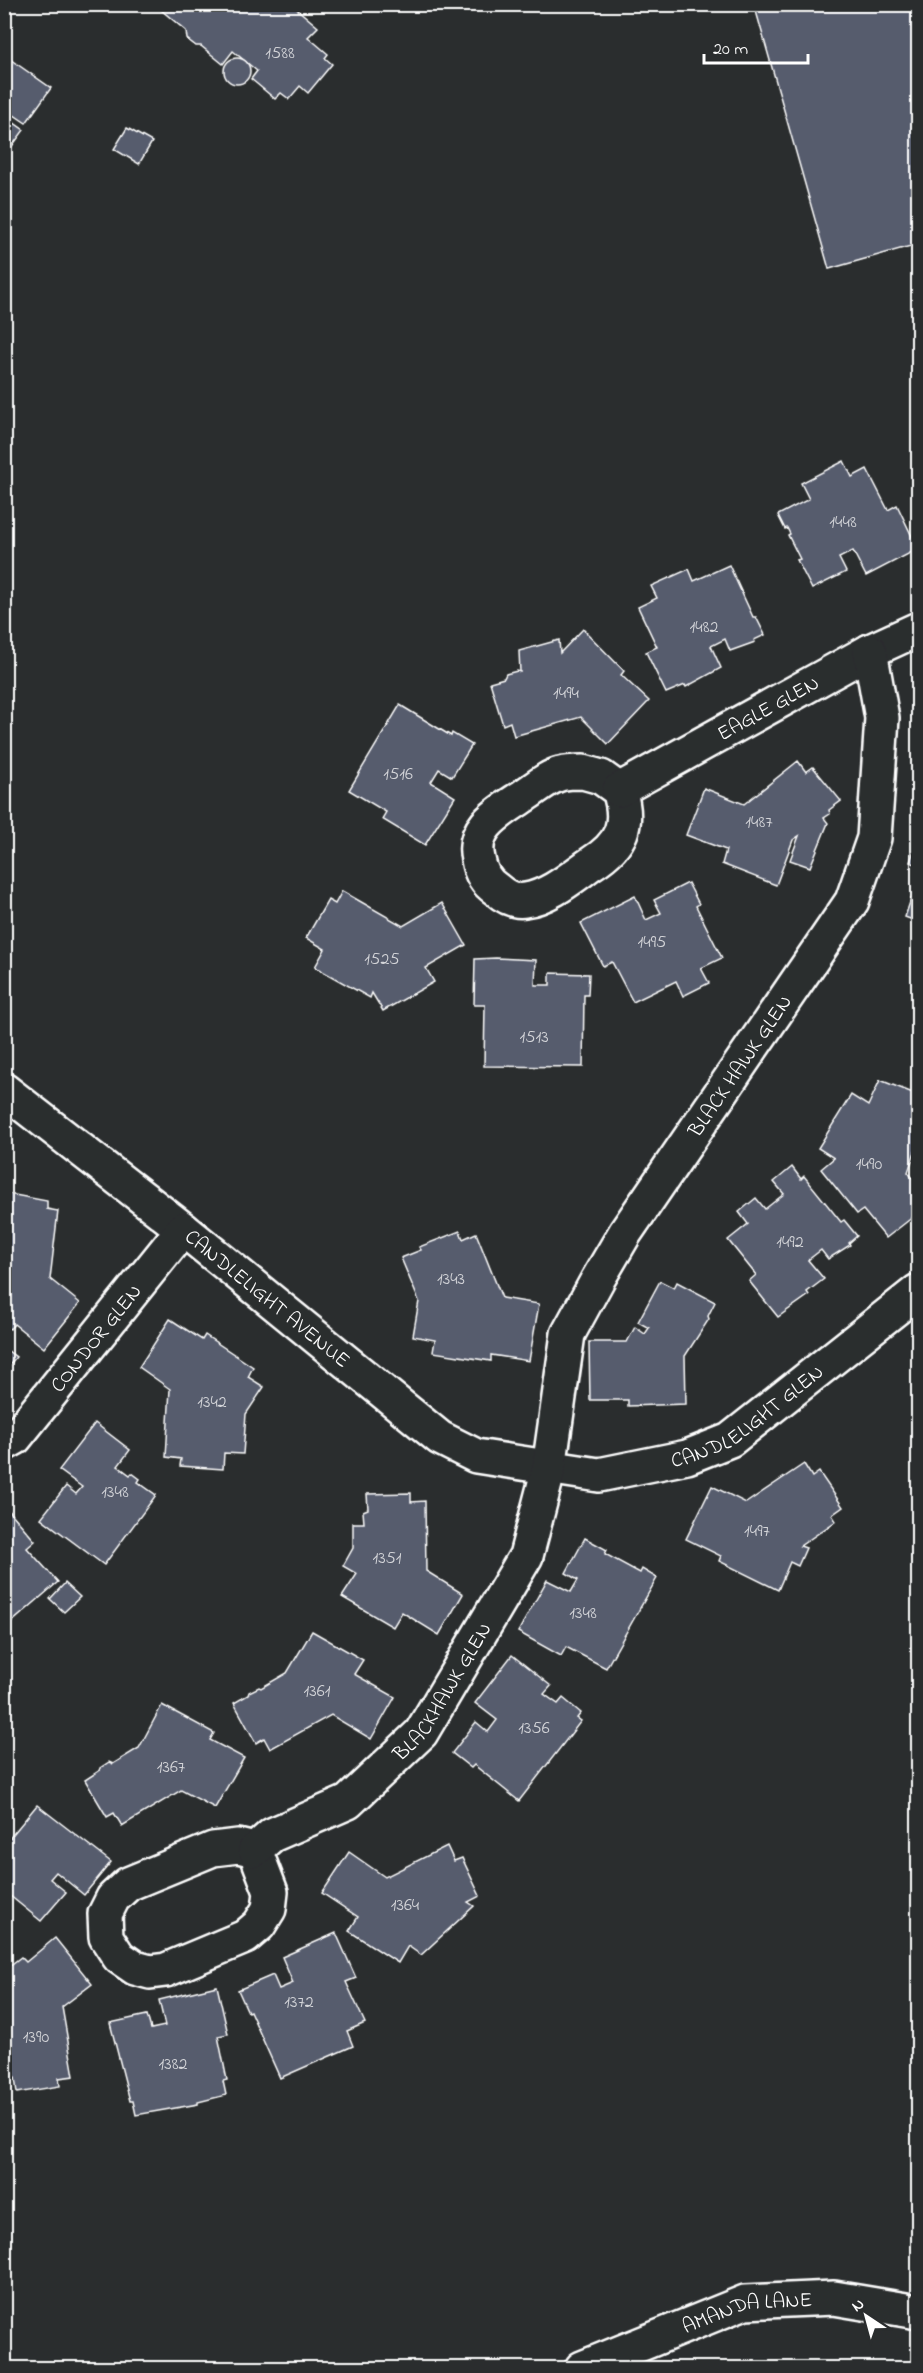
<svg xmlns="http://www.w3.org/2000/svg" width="923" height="2373" font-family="'Indie Flower',sans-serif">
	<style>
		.building { fill: #565b6d; stroke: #fff; stroke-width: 1.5 }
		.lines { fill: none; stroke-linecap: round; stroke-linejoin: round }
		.minor-casing { stroke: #fff; stroke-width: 38 }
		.minor { stroke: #2a2d2e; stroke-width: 33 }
		.labels { text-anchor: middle; stroke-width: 4.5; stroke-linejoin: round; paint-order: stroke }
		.number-label { font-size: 18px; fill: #d5d6da }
		.street-label { font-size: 21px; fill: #fff; stroke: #2a2d2e }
	</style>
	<rect width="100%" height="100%" fill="#2a2d2e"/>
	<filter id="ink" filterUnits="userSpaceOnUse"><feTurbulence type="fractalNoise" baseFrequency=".0167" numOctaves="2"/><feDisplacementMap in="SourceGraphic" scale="12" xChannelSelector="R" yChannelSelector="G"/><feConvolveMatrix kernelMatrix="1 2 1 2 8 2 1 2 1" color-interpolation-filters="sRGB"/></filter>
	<g filter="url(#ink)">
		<g class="building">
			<polygon points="154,4 291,4 318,27 308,37 328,54 325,58 332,64 308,93 300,86 289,99 281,93 275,99 251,79 257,71 233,51 223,64 201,46 196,46 187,39 186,31"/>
			<polygon points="754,4 918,4 918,244 829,269"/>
			<polygon points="4,55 51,88 26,123 14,115 10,120 24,130 4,157"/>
			<circle cx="237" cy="71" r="13"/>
			<polygon points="127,128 152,142 139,164 114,149"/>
			<polygon points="844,461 852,477 867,469 888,510 897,505 918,549 866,576 853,551 839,558 846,572 812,589 797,560 800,559 788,535 790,534 787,528 785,529 778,515 809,499 801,483"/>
			<polygon points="729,565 753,617 756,617 765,635 754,640 755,642 730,651 725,639 711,646 721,668 686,687 685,685 666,693 646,652 657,647 638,607 657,598 651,586 689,569 694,581"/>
			<polygon points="583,629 624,671 621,675 649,701 608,744 581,717 514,736 510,722 503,725 490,682 504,678 506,674 517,671 520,672 519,651 559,640 560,653"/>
			<polygon points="400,705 451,736 452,733 472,745 452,777 439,769 431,782 455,797 425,845 382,819 386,812 349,790"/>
			<polygon points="798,761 806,772 813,767 841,801 829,810 830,814 824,818 828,823 810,867 790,860 799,836 793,840 776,885 722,864 726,850 686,835 704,788 744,804"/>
			<polygon points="918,838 918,865 910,862"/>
			<polygon points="917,881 918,881 918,922 905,917"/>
			<polygon points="688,883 699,904 696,906 722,958 701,968 709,983 683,996 676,981 633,1002 612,962 603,966 581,923 635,896 646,920 661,913 654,900"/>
			<polygon points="342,891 403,926 442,903 466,945 426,968 434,982 383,1011 372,993 370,998 315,967 325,949 306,938 328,900 335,904"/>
			<polygon points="496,958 536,960 535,985 550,985 550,973 589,974 588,995 584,995 583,1067 484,1066 485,1005 474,1005 475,959"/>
			<polygon points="880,1080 918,1095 918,1143 908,1172 918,1185 918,1213 886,1238 863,1210 857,1214 821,1169 834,1158 818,1148 851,1095 868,1106"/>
			<polygon points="792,1167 801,1179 804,1176 841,1222 844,1220 857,1236 849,1243 850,1245 828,1259 821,1250 808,1260 824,1279 807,1292 809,1295 778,1317 749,1281 756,1275 728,1240 748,1224 739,1212 756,1198 765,1209 784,1194 774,1182"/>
			<polygon points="4,1193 47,1201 47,1209 58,1211 50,1279 80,1303 44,1348 14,1324 10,1329 4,1325"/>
			<polygon points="460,1231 463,1239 476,1233 502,1298 539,1304 529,1361 491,1355 491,1361 433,1352 435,1340 413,1336 419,1301 401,1258 421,1250 419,1247"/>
			<polygon points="660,1281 674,1288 677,1282 715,1302 708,1316 709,1319 685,1356 686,1404 628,1406 628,1400 590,1400 589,1342 627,1342 635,1327 645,1334 649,1328 638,1322"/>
			<polygon points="170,1319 202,1340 205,1335 253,1367 248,1377 264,1387 246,1414 243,1454 224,1453 223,1469 180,1466 181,1459 166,1457 170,1389 139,1367"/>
			<polygon points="4,1348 16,1357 4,1372"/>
			<polygon points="95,1423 130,1450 118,1466 130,1475 132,1473 140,1479 138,1482 156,1495 104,1565 41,1518 66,1486 76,1494 82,1487 59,1470"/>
			<polygon points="804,1464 812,1477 819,1472 843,1507 832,1515 836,1521 800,1546 806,1548 798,1566 790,1562 778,1590 719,1561 721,1556 686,1539 712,1486 746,1503"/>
			<polygon points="411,1493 411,1502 425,1501 426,1571 463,1594 439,1635 402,1612 393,1627 342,1597 357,1574 343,1566 353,1548 353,1523 364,1523 363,1511 368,1509 367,1494"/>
			<polygon points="6,1507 35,1541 27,1548 58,1582 4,1629"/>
			<polygon points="585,1538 607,1550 605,1554 640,1573 642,1569 657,1578 606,1668 566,1647 561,1656 518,1632 547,1580 571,1592 578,1580 566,1573"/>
			<polygon points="65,1583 80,1597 64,1612 50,1599"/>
			<polygon points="312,1631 363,1660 354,1674 395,1697 371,1739 331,1715 270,1749 264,1738 256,1743 234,1703 248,1695 249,1692 259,1687 261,1688 287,1673"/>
			<polygon points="512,1655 551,1686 544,1694 558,1704 563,1698 581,1713 577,1718 581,1721 519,1801 474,1765 471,1768 452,1753 476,1722 488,1732 497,1720 475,1703"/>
			<polygon points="162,1705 214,1733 210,1740 244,1758 215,1808 181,1790 122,1826 114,1813 107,1817 85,1780 99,1771 100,1768 109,1762 113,1764 139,1748"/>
			<polygon points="37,1805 111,1862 84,1895 56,1872 50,1879 66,1892 41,1921 4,1891 4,1845"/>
			<polygon points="447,1846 454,1861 462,1858 480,1896 468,1902 474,1906 421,1955 408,1946 398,1963 349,1931 358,1917 322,1893 349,1852 385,1877"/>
			<polygon points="336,1933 356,1978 346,1982 365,2023 347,2031 353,2046 280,2078 250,2011 248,2012 238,1990 273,1975 279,1989 293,1983 282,1957"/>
			<polygon points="55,1938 92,1984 62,2007 74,2076 59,2078 60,2086 17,2093 15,2077 11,2076 9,2064 4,2065 4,1970 21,1957 26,1962"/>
			<polygon points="217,1986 228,2034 218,2036 227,2080 223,2081 226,2095 198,2102 198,2104 136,2115 133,2101 130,2101 110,2023 147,2015 151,2029 165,2026 159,2000"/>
		</g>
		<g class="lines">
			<defs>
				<g id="minor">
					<path d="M583,772L601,777L619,790C630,824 622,844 592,863C572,877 549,897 525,900C514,902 504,896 496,889C485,882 480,871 478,859C470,826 502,811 525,795C536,788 548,777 560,774C567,772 576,772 583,772Z"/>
					<path id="s1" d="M619,790L870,651L918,629"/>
					<path id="s2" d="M4,1090L183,1229L440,1438L476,1456L599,1475L687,1457L730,1440L918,1291"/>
					<path id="s3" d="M4,1444L15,1438L183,1229"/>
					<polygon points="238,1846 255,1850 271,1892 269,1909 259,1925 245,1937 166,1970 150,1972 135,1968 119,1957 106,1937 105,1914 113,1898 128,1884 213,1849"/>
					<path id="s4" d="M255,1850L272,1835L348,1802L421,1733L526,1556L549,1468L568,1334L598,1279L625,1233L852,901L874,838L882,718L870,651"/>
					<path id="s5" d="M582,2368L745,2302L834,2298L918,2312"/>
				</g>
			</defs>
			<use href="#minor" class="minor-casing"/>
			<use href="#minor" class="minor"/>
		</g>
	</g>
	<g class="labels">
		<g class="number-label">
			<text x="280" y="58">1588</text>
			<text x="843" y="527">1448</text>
			<text x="704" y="632">1482</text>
			<text x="566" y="698">1494</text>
			<text x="398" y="779">1516</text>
			<text x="759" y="827">1487</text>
			<text x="652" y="947">1495</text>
			<text x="382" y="964">1525</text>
			<text x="534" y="1042">1513</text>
			<text x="869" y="1169">1490</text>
			<text x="790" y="1247">1492</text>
			<text x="451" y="1284">1343</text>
			<text x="212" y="1407">1342</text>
			<text x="115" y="1497">1348</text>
			<text x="757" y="1536">1497</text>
			<text x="387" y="1563">1351</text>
			<text x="583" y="1618">1348</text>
			<text x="317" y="1696">1361</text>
			<text x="534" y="1733">1356</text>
			<text x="171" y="1772">1367</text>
			<text x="405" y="1910">1364</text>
			<text x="299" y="2007">1372</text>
			<text x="36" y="2042">1390</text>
			<text x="173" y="2069">1382</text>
		</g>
		<g class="street-label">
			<text dy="7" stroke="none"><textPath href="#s1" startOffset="170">EAGLE GLEN</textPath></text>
			<text dy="7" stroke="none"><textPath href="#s4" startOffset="957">BLACK HAWK GLEN</textPath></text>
			<text dy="7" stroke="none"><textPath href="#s2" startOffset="336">CANDLELIGHT AVENUE</textPath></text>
			<text dy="7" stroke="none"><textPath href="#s3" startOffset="141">CONDOR GLEN</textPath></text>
			<text dy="7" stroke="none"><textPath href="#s2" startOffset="885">CANDLELIGHT GLEN</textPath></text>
			<text dy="7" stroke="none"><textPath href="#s4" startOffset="252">BLACKHAWK GLEN</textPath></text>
			<text dy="7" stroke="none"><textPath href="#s5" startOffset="176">AMANDA LANE</textPath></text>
		</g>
	</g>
	<rect width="923" height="2373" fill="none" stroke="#2a2d2e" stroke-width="24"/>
	<rect x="12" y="12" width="899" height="2349" fill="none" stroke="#fff" stroke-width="2" filter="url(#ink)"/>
	<g transform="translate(866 2316) rotate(324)" stroke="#2a2d2e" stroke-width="4.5" paint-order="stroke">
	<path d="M0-4.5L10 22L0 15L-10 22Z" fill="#ffffff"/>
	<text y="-9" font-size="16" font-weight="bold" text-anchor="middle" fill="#ffffff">N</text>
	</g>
	<path d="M704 54v9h104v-9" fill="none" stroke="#ffffff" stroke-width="3"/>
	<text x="713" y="54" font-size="18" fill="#ffffff" stroke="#2a2d2e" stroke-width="4.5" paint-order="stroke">20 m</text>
</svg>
